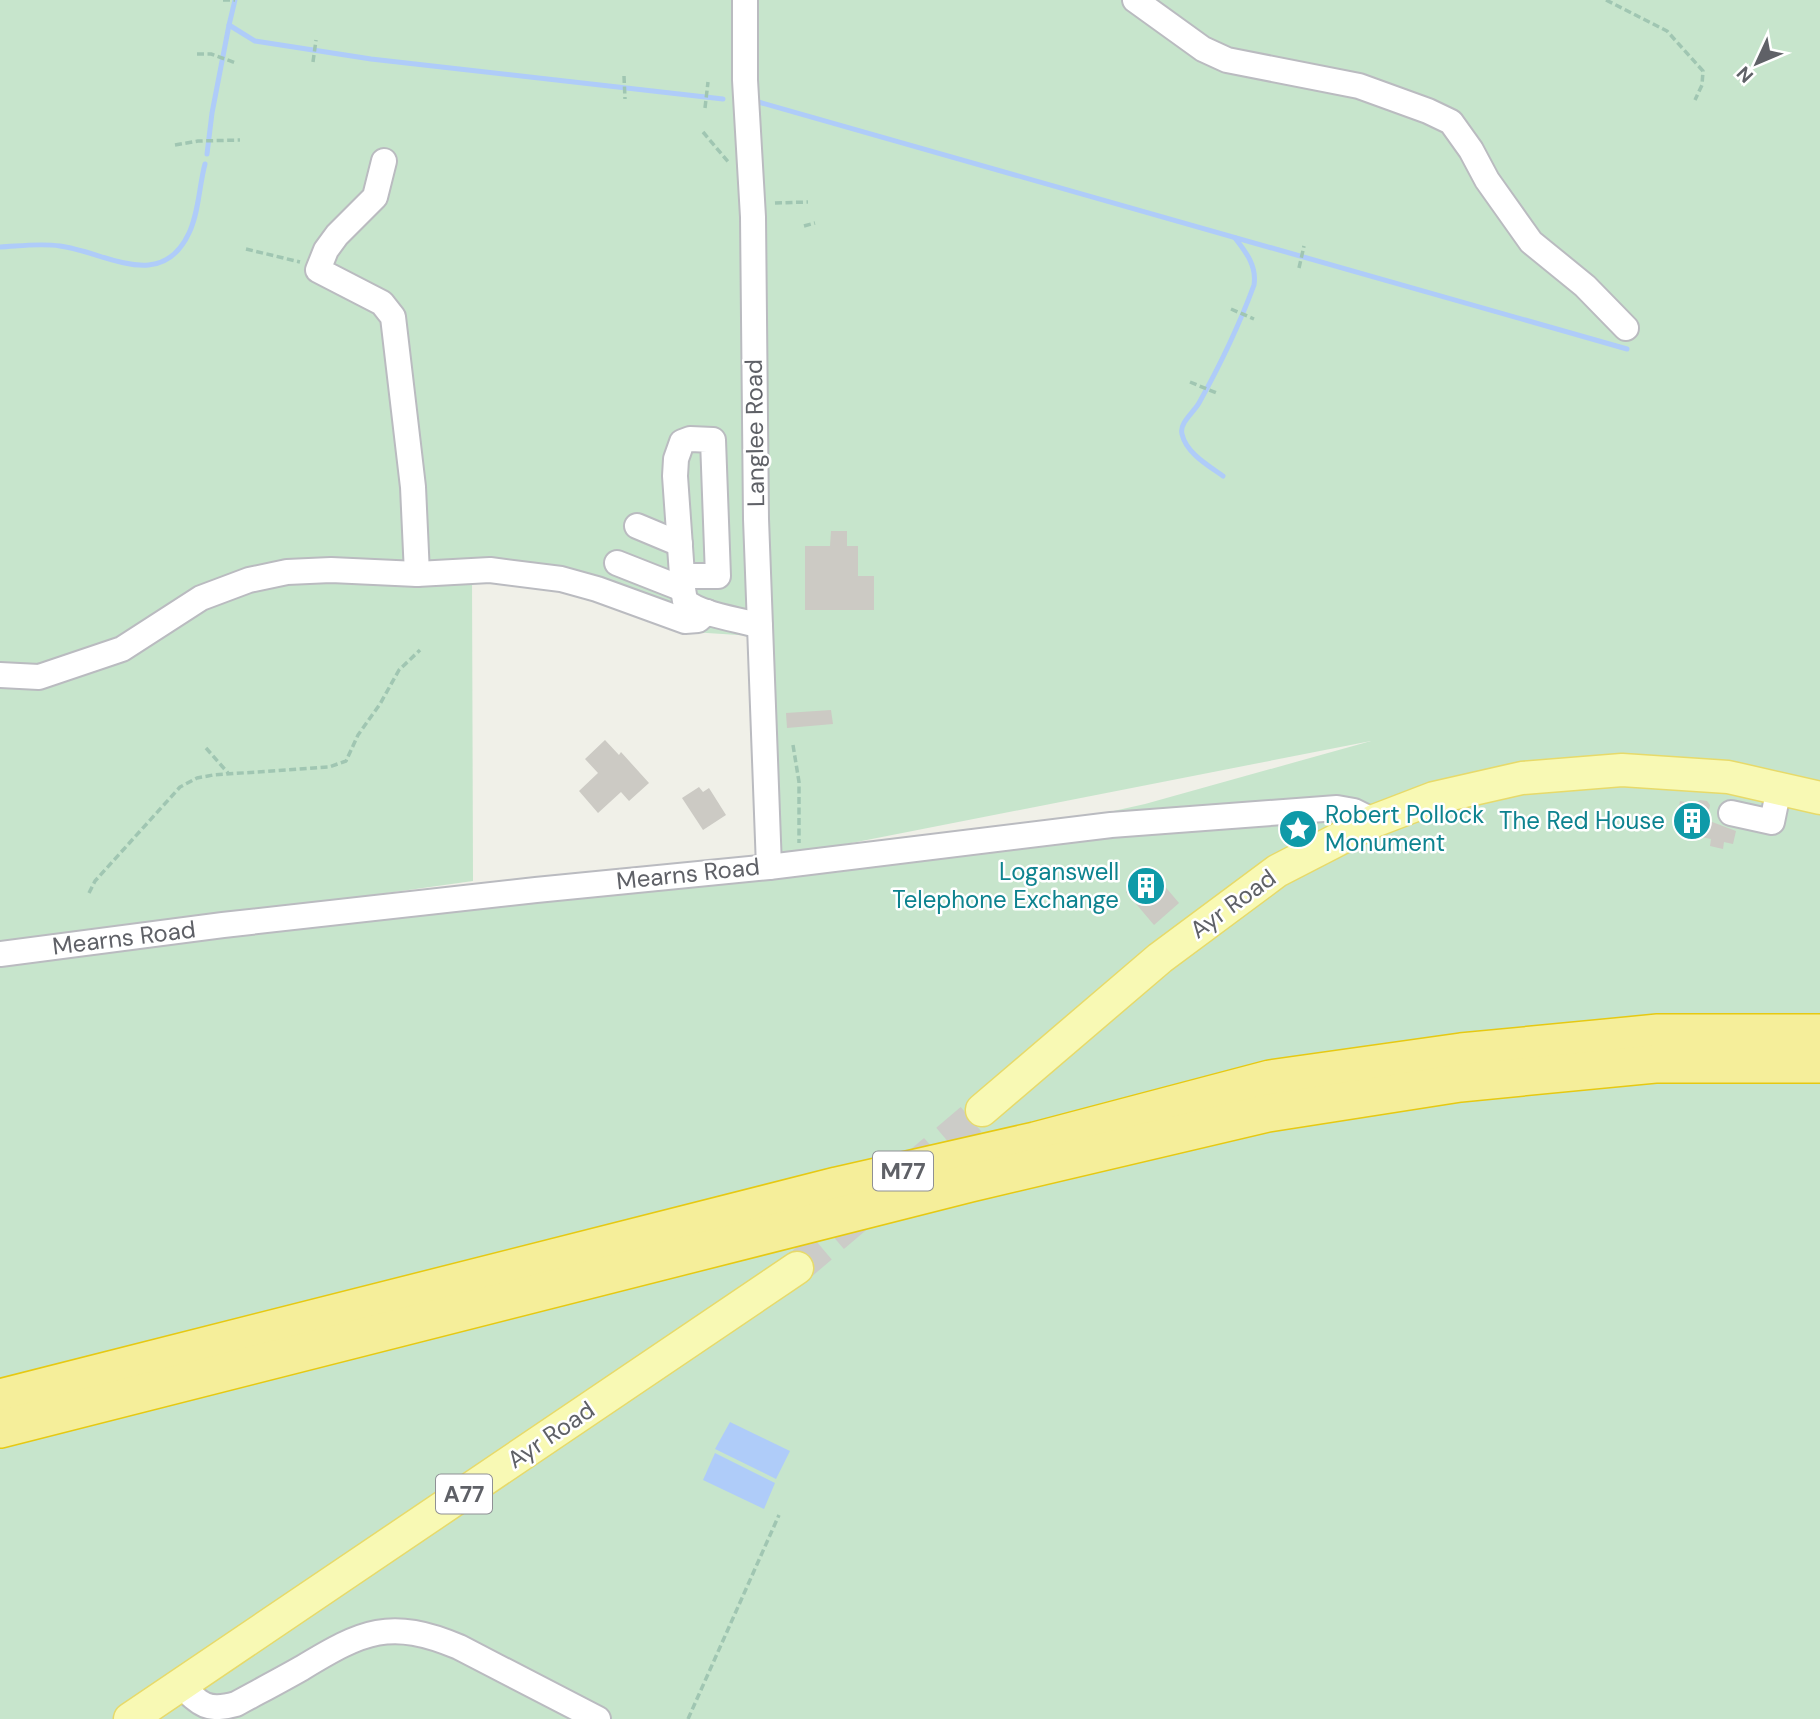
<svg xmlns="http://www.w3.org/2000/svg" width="1820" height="1719" font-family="'DM Sans',sans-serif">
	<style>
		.green { fill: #c7e5cc }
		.water { fill: #afccf9 }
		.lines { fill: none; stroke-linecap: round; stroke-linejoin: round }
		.stream { stroke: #afccf9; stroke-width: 5 }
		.building { fill: #cccac4 }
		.major-tunnel { stroke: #ccccc8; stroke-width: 32; stroke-dasharray: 32 16; stroke-linecap: butt }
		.minor-casing { stroke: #babbc0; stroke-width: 28 }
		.major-casing { stroke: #e7da6a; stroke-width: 35 }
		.highway-casing { stroke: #e6c912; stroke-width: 40 }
		.path { stroke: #a0c6b2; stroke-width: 3.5; stroke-dasharray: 7 3.5; stroke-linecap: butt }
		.minor { stroke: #fff; stroke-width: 24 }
		.major { stroke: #f8f9b4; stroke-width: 32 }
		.highway { stroke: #f5ee9a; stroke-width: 37 }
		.labels { text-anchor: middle; stroke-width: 5; stroke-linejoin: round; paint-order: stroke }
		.shield { fill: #fff; stroke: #8f9095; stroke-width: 2 }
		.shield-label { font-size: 23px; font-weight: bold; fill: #5f6167 }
		.street-label { font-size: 24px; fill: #5f6167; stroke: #fff }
		.culture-label { font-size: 24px; fill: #0d838f; stroke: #fff; text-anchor: end }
	</style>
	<rect width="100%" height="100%" fill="#f0f0e8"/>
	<polygon class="green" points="0,0 1820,0 1820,1719 0,1719 0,963 511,903 840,872 1145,804 1371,741 765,860 753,636 692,632 584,592 472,574 473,881 0,947"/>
	<g class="water">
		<polygon points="730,1422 790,1451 776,1479 715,1449"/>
		<polygon points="715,1453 775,1483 764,1509 703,1480"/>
	</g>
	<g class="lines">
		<g class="stream">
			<polyline points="235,0 229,25 255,41 371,59 723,99"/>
			<polyline points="755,101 1627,349"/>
			<polyline points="207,154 212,113 229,25"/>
			<path d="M0,247C20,246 40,243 60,246C106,252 161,293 189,233C199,212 199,186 205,164"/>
			<path d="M1223,476C1209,466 1186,453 1182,434C1179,423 1194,412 1199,403C1219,367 1240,323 1254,285C1257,266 1246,252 1235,238"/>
		</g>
	</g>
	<g class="building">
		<polygon points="831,531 847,531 847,546 858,546 858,576 874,576 874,610 805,610 805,546 830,546"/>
		<polygon points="831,710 833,724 787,728 786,713"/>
		<polygon points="605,740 619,755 621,752 649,783 629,801 621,792 598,813 579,791 598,773 585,759"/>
		<polygon points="699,787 703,792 709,788 726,815 703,830 682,798"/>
		<polygon points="1700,800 1707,801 1710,805 1707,820 1736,831 1733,844 1724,842 1723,849 1710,846 1711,839 1691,835 1692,830 1675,827 1680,801 1695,804"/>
		<polygon points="1155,868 1165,880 1162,883 1179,903 1154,925 1126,892"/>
	</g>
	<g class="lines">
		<g class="major-tunnel">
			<polyline points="910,1171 982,1110"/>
			<polyline points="797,1268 865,1210"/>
		</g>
		<defs>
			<g id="minor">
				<polyline points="745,0 745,80 753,217 756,519 769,867"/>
				<polyline points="1135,0 1203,49 1227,60 1359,86 1428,111 1451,122 1471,150 1487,180 1531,242 1585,286 1626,328"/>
				<polyline points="384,161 375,197 337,235 326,250 318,270 382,303 393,317 413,487 417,574"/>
				<polyline points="637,526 680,544"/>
				<polyline points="617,563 683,589"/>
				<path d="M683,576H718L713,440L690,439L682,442L676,459L675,476L683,589L685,601C701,615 738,619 760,626"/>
				<polyline points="0,675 39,677 122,649 201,598 249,580 287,572 331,570 417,574 490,570 561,579 597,589 685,621 698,620 707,612"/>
				<polyline points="1731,813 1772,822 1779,788"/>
				<polyline points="0,954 223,925 536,890 769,867 1111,825 1337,808 1354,811 1374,821"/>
				<path d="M181,1685C200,1705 208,1712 236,1704C258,1692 281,1680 302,1668C363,1631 390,1618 459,1647L598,1719"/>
			</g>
			<g id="major">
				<polyline points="982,1110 1160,958 1277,871 1374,821 1434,798 1522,778 1622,770 1728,777 1820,798"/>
				<polyline points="130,1719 797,1268"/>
			</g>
			<g id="highway">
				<polyline points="0,1398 837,1186 1035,1141 1270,1079 1461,1052 1658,1033 1820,1033"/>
				<polyline points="0,1429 970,1183 1268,1113 1460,1083 1655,1064 1820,1064"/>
			</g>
		</defs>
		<use href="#minor" class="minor-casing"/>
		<use href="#major" class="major-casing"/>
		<use href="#highway" class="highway-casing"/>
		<g class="path">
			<polyline points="223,0 235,0"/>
			<polyline points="1606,0 1667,31 1703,71 1702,85 1695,100"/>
			<polyline points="197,54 211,54 236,63"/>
			<polyline points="313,62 316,40"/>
			<polyline points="624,76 625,99"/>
			<polyline points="705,108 708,82"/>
			<polyline points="703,132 730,164"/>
			<polyline points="175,145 198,141 240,140"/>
			<polyline points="775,203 808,202"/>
			<polyline points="804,226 815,223"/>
			<polyline points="246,249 300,262"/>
			<polyline points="1299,268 1304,246"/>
			<polyline points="1231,309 1254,319"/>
			<polyline points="1190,382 1219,394"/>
			<polyline points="793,745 799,782 799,843"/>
			<polyline points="206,748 228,773"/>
			<polyline points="89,893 95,881 180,787 197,778 213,775 329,767 346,761 358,735 380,704 399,670 420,650"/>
			<polyline points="688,1719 779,1515"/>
		</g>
		<use href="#minor" class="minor"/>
		<use href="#major" class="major"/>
		<use href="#highway" class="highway"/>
	</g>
	<defs>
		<symbol id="building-disc" viewBox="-11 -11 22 22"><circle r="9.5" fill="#0f9aa8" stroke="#fff"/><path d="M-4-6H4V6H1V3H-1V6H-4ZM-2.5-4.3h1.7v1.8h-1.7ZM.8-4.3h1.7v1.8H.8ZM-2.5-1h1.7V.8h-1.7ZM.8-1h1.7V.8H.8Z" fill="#fff"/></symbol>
		<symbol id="sight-disc" viewBox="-11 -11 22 22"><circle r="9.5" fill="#0f9aa8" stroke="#fff"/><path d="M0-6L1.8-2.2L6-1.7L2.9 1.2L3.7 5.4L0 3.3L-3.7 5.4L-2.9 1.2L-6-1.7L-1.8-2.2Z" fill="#fff"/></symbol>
	</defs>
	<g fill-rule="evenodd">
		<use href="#building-disc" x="1670" y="799" width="44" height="44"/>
		<use href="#sight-disc" x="1276" y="807" width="44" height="44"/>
		<use href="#building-disc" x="1124" y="864" width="44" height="44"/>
	</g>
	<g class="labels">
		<g class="shield">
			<rect x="873" y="1151.5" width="60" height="39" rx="5"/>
			<rect x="436" y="1474.5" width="56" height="39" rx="5"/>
		</g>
		<g class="shield-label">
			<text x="903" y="1179">M77</text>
			<text x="464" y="1502">A77</text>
		</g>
		<g class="street-label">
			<text transform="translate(755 433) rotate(-91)" y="8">Langlee Road</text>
			<text transform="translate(688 874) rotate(-6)" y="8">Mearns Road</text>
			<text transform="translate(1233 904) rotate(-36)" y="8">Ayr Road</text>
			<text transform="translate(124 938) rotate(-7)" y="8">Mearns Road</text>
			<text transform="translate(551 1435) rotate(-34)" y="8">Ayr Road</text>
		</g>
		<g class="culture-label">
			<text x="1325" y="823" text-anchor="start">Robert Pollock<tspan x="1325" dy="28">Monument</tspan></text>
			<text x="1665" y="829">The Red House</text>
			<text x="1119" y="880">Loganswell<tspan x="1119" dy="28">Telephone Exchange</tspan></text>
		</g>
	</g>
	<g transform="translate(1757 63) rotate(226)" stroke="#ffffff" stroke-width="5" paint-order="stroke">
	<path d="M0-5L12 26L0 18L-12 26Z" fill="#5f6167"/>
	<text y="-10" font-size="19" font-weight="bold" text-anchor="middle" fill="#5f6167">N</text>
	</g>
</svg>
